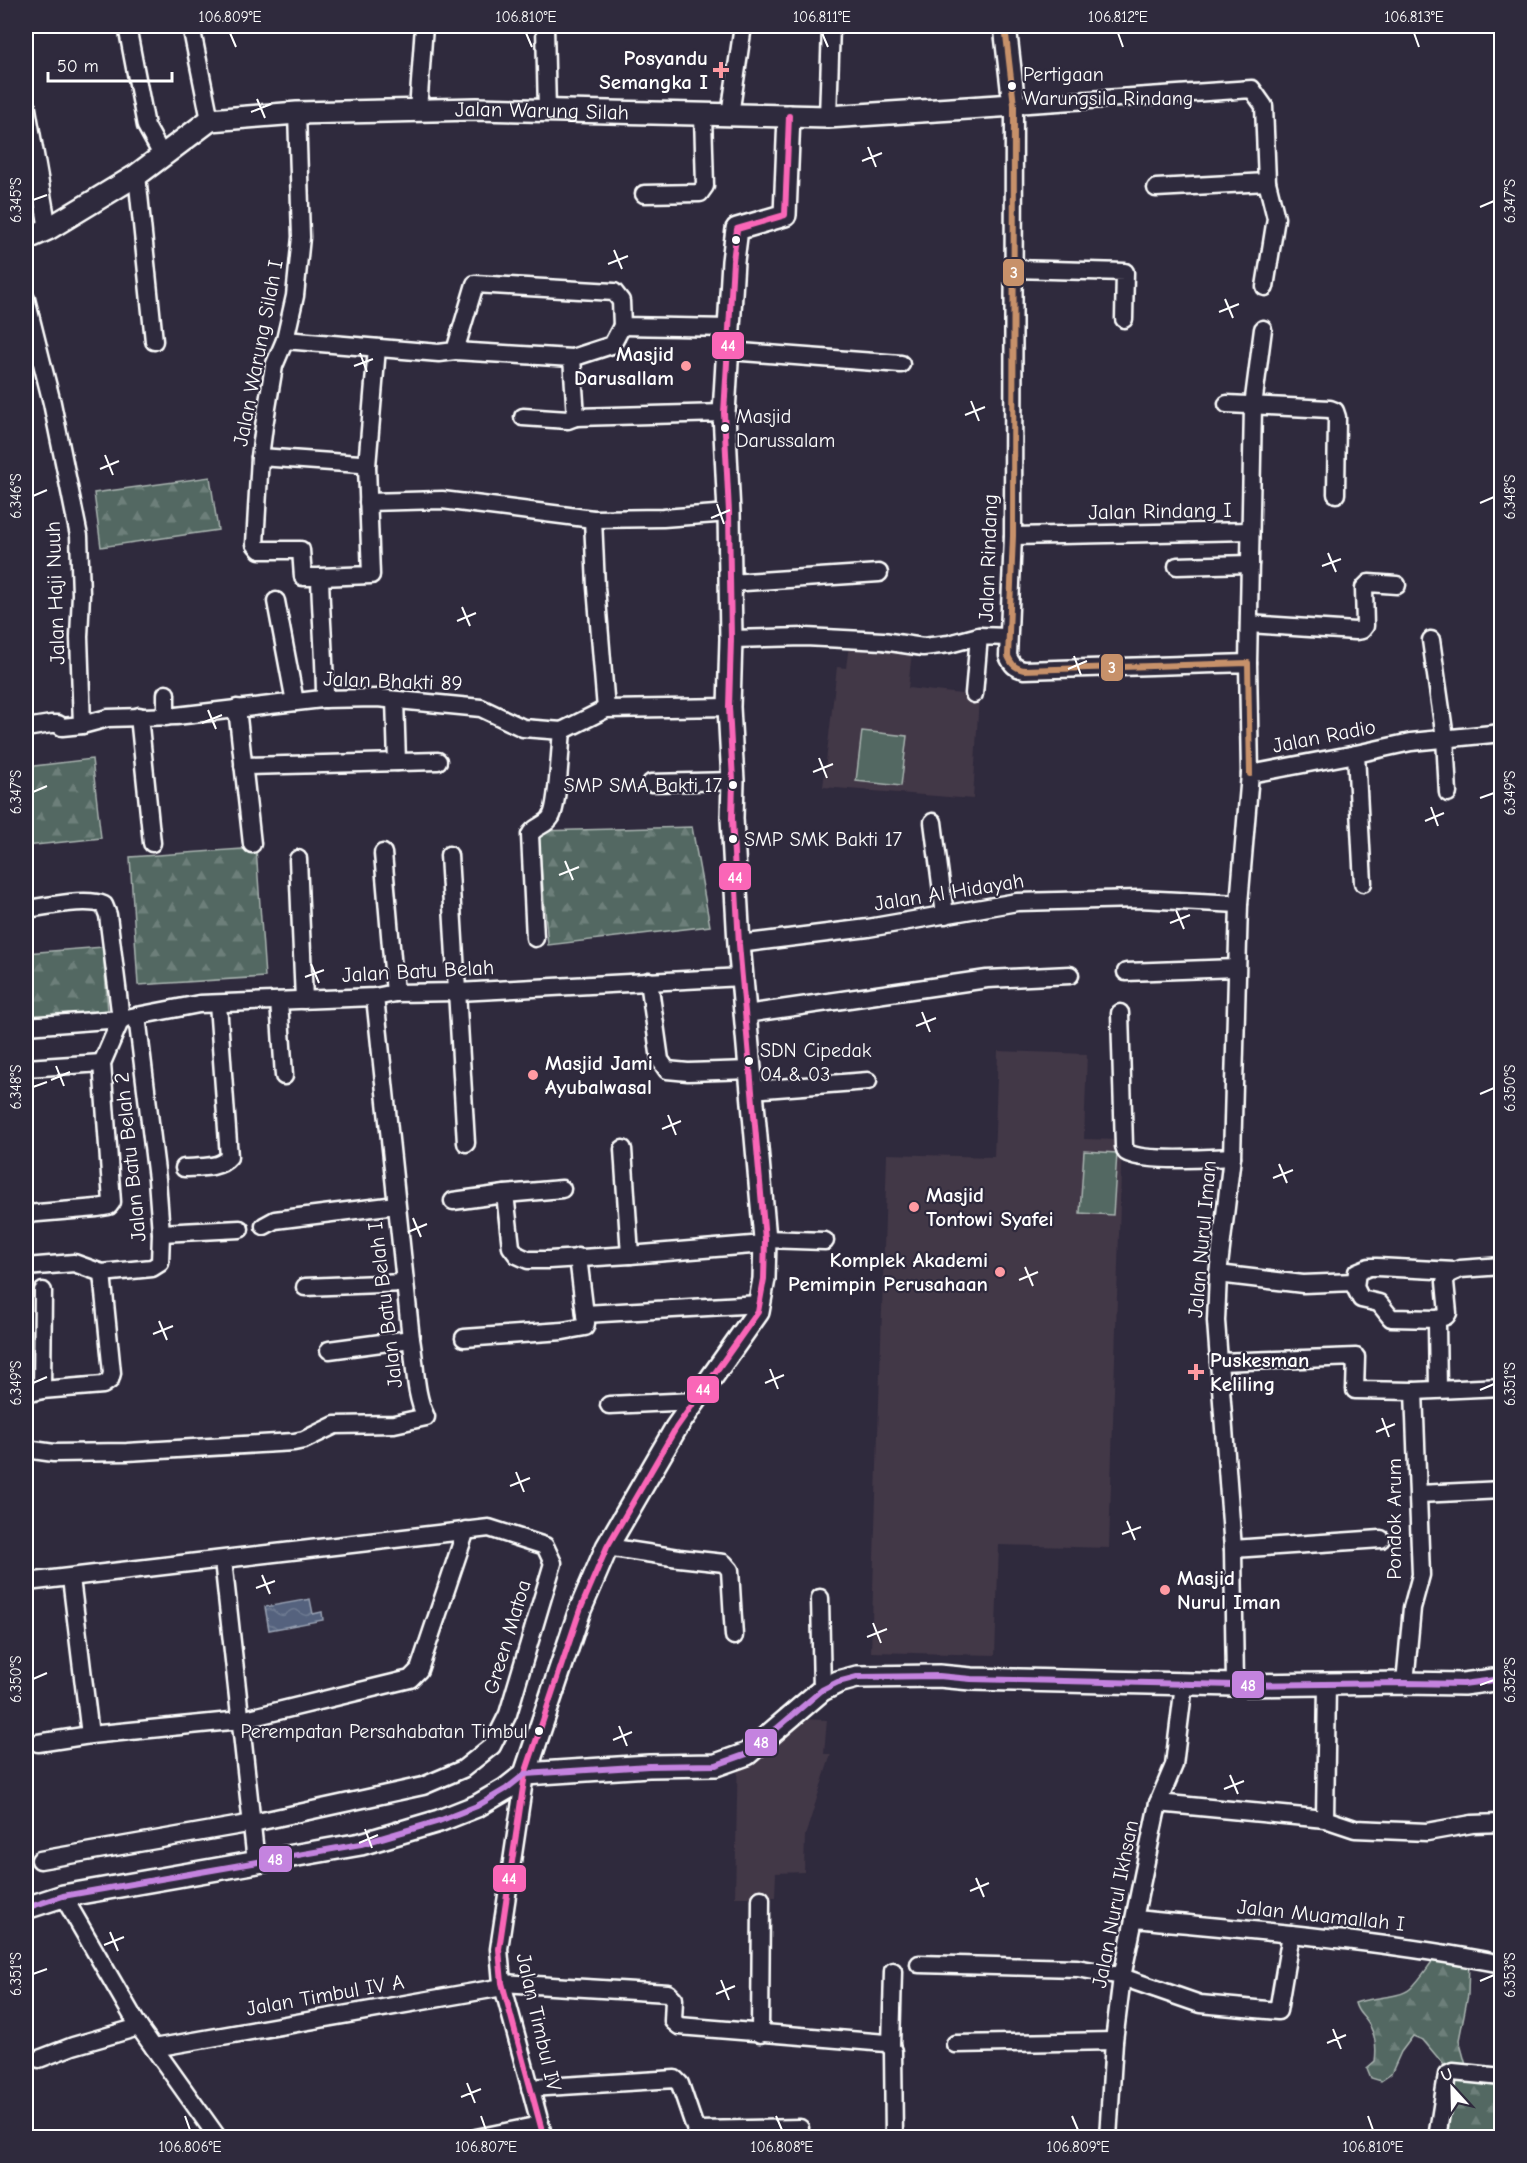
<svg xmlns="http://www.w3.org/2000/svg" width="1527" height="2163" font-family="'Comic Neue',sans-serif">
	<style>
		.built { fill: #423747 }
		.forest { fill: url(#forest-firs); stroke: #a9b4b0; stroke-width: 1.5 }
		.green { fill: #536862; stroke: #a9b4b0; stroke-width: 1.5 }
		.water { fill: url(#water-waves); stroke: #98a1b2; stroke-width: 1.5 }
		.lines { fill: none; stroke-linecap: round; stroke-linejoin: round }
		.minor-casing { stroke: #fff; stroke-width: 21 }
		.tertiary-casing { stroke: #fff; stroke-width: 26 }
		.minor { stroke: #2f2a3d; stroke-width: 16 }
		.tertiary { stroke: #2f2a3d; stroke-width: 21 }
		.bus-1-casing { stroke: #2f2a3d; stroke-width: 10 }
		.bus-2-casing { stroke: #2f2a3d; stroke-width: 10 }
		.bus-3-casing { stroke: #2f2a3d; stroke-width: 10 }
		.bus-1 { stroke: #fa66b7; stroke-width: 6 }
		.bus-2 { stroke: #c483df; stroke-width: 6 }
		.bus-3 { stroke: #c7916a; stroke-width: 6 }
		.ticks { fill: none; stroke: #fff; stroke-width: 2 }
		.poi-dot { fill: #ff9aa2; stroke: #2f2a3d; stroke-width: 2 }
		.bus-dot { fill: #fff; stroke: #2f2a3d; stroke-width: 2 }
		.labels { text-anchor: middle; stroke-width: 4.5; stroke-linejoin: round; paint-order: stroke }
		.bus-label { font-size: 20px; fill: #fff; stroke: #2f2a3d; text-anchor: start }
		.poi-label { font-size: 21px; font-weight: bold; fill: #fff; stroke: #2f2a3d; text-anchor: start }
		.street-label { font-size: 21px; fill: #fff; stroke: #2f2a3d }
		.line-badge { stroke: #2f2a3d; stroke-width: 2 }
		.badge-label { font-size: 16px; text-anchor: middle; font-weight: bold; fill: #fff }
		.neatline { fill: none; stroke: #fff; stroke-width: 2 }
		.ticks-label { font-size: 15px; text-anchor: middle; fill: #fff }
	</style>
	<defs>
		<pattern id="forest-firs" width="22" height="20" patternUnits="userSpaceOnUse" patternTransform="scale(1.5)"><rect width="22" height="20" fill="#536862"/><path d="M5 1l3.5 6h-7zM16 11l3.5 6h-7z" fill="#6d7f7a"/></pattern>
		<pattern id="water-waves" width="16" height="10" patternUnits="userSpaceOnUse" patternTransform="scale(1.5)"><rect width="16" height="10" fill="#54627e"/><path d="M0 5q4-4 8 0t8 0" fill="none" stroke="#6e7a91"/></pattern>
	</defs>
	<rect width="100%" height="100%" fill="#2f2a3d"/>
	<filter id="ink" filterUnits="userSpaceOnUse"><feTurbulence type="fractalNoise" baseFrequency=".0167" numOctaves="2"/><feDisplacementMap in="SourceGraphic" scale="12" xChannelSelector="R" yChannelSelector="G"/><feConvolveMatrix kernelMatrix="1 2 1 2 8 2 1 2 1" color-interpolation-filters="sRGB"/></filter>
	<g filter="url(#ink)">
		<g class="built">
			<polygon points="849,645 912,652 908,688 979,696 973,799 823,787 837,667 846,668"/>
			<polygon points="998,1051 1087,1054 1084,1139 1122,1140 1109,1548 999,1545 995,1655 871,1652 887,1154 994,1157"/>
			<polygon points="803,1719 827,1720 824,1754 831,1754 805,1836 804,1872 776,1873 775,1897 735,1897 738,1748"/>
		</g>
		<g class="forest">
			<polygon points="210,477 218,530 101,547 94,493"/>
			<polygon points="92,759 101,838 26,846 26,767"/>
			<polygon points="692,827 710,926 548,945 538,831"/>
			<polygon points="256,848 265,977 138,985 130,857"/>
			<polygon points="103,947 108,1011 26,1017 26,953"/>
			<path d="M1434,1959L1469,1960L1468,1995L1459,2040L1469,2076L1501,2078V2130L1477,2137H1403L1399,2133L1431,2132C1443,2114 1452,2099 1455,2078L1423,2040L1413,2036L1401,2052L1391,2074L1381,2081L1371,2078L1367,2068L1375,2061C1377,2047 1376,2035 1368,2023C1362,2014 1358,2014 1355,2003C1370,1997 1400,1998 1410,1989C1419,1981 1427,1968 1434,1959Z"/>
		</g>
		<g class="green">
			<polygon points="862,731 907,736 901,786 856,781"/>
			<polygon points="1084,1151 1117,1153 1113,1215 1080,1213"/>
		</g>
		<polygon class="water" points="310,1599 313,1614 322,1612 323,1620 269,1630 265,1607"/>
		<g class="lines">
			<defs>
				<g id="minor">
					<polyline points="127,26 146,126 162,155"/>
					<polyline points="191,26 210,120"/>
					<polyline points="545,26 547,111"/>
					<polyline points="26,103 48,229"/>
					<polyline points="418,110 424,26"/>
					<polyline points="297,113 301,237 295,296 285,340 274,366 264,426 260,457 255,544 260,550 301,550 303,577 320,577"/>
					<polyline points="730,115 743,26"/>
					<polyline points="828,117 831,26"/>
					<polyline points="137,175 154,341"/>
					<polyline points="1156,188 1267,182"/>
					<polyline points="644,194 700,193 705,186 703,115"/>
					<polyline points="1013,269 1125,272 1124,319"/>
					<polyline points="26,299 52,403 79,536 81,594 79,637 82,725"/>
					<polyline points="285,340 439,353 455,351 475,284 614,292 621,301 622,326 731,328"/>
					<polyline points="455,351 572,358 612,345 622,326"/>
					<polyline points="729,351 901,364"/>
					<polyline points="1227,404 1330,409 1335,411 1337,417 1336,494"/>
					<polyline points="523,417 568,420 576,417 572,358"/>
					<polyline points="576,417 724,413"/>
					<polyline points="260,457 360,464 367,466"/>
					<polyline points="368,502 442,500 593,519 663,518 729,513"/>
					<polyline points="593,519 596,587 606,709"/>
					<polyline points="1013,536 1250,531"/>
					<polyline points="1177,566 1250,564"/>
					<polyline points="730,583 879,573"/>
					<polyline points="276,601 295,702"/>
					<polyline points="1249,624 1355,631 1362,630 1365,626 1364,588 1369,583 1397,585"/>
					<polyline points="731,639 805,637 883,641 923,647 949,644 979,636"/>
					<polyline points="1431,640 1445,738 1448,793"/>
					<polyline points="1248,663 1253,406 1263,329"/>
					<polyline points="166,694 166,717"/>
					<polyline points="974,694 979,636 1008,637"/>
					<path d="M325,699C325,658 321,618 320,577L371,575L367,466L377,348"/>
					<polyline points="395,700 397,762"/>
					<polyline points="237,708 252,844"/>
					<polyline points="139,716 152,843"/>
					<polyline points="26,728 51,724 58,724 62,727 82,725 108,718 176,716 322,699 377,698 481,708 523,728 562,731 606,709 729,707"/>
					<polyline points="1356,754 1363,883"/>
					<polyline points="243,766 438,761"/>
					<path d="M1250,774L1248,663L1024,670C1015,668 1012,665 1008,656L1013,536L1014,105L1252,89L1264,106L1267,182L1276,218L1265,287"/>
					<polyline points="651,783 733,781"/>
					<polyline points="933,822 945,915"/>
					<polyline points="383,853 395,993"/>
					<polyline points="449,855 466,1143"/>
					<polyline points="298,859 304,1000"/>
					<path d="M26,909C46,907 86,897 104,905L108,915L121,1019L26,1026"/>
					<path d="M535,938L530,835C534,826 546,826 551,817C558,806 560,748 562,731"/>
					<polyline points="739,944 868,928 1017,902 1139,899 1239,904"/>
					<polyline points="1126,972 1236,968"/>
					<polyline points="649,981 660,1060 667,1070 688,1072 751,1070"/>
					<polyline points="279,1001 284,1076"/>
					<path d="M1120,1013L1124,1146L1126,1152C1143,1163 1209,1158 1232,1157"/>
					<polyline points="746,1014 987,979 1070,975"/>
					<polyline points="26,1068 102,1063"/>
					<polyline points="752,1090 868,1081"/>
					<polyline points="623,1149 630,1255 764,1244"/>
					<path d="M184,1168C199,1167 219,1169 229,1157L218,1004"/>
					<polyline points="505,1194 511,1247 517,1255 528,1260 549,1260 630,1255"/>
					<polyline points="453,1201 505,1194 562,1189"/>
					<polyline points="26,1214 97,1208 109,1206 112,1202 102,1063 121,1019 199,1004 375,997 395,993 458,992 742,977"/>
					<polyline points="264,1226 275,1220 396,1205"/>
					<polyline points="161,1233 240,1229"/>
					<polyline points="765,1239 825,1241"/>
					<polyline points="26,1267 74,1263 102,1273 152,1268 160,1263 161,1233 157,1179 137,1016"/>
					<polyline points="1218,1274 1303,1284 1355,1282"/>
					<polyline points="305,1287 404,1283"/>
					<polyline points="585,1314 760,1304"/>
					<polyline points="1438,1319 1391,1318 1379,1303 1361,1299 1355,1287 1357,1272 1369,1267 1377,1267 1455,1271"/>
					<polyline points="464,1338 563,1331 585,1327 586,1323 578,1257"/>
					<polyline points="329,1350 411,1339"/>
					<polyline points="1219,1362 1356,1357 1355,1390 1414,1391 1502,1387"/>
					<polyline points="1438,1389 1437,1324 1438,1319 1446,1316 1448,1313 1445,1282 1447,1275 1460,1269 1502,1266"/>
					<polyline points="42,1390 43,1291"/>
					<polyline points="26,1394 42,1390 103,1385 110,1380 112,1373 102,1273"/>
					<polyline points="609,1405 695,1401"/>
					<path d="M26,1449L54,1453L127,1452L294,1442L304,1440L335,1425L394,1424L426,1417C414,1393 416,1365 411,1339L375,997"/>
					<polyline points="1419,1494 1502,1490"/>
					<polyline points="607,1547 679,1558 724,1563 730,1570 734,1636"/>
					<polyline points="1233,1549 1381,1539"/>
					<polyline points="223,1560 256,1862"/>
					<polyline points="71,1578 90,1735"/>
					<polyline points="27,1582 489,1528 545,1546 553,1563 508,1714 492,1746 463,1769 423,1786 253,1823 40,1860"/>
					<polyline points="820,1598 822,1690"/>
					<polyline points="1405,1683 1412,1608 1421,1575 1414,1391"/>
					<polyline points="1235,1685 1233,1549 1216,1321 1218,1274 1232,1157 1239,904 1250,774 1356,754 1411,742 1502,733"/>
					<polyline points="38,1743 90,1735 241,1720 410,1679 419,1670 466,1530"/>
					<polyline points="525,1774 499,1949 502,1983 544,2138"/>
					<polyline points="1158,1803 1325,1819 1355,1829 1427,1832 1472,1824 1502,1823"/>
					<polyline points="1325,1819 1327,1684"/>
					<polyline points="63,1896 139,2027 218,2138"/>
					<path d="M1135,1919C1258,1931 1381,1940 1502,1964"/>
					<polyline points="919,1964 1077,1968 1116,1975 1200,2004 1278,2011 1291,1934"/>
					<polyline points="502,1983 668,1993 674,1999 673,2021 679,2026 886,2043 891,2047 893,2051 894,2138"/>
					<polyline points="760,2034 761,1899"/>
					<polyline points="955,2044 1114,2041"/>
					<polyline points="891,2047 893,1971"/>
					<polyline points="154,2048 503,1987"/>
					<polyline points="39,2059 73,2046 139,2027"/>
					<polyline points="530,2088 675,2079 680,2084 695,2128 699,2130 800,2128"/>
					<polyline points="476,2138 540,2125"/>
					<polyline points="1108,2138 1114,2041 1122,1977 1158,1803 1174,1765 1184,1684"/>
					<polyline points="1437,2138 1447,2075 1453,2072 1502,2077"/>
				</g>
				<g id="tertiary">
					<path id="s1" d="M26,239L48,229L137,175L210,120L297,113L477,109L828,117L1014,105L1005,26"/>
					<polyline points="525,1774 580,1610 607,1547 676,1428 758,1312 764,1279 765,1239 739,944 732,818 733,781 729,707 731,639 729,513 724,413 733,261 737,229 785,215 789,116"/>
					<polyline points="26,1908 63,1896 361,1844 439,1821 477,1806 506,1789 525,1774 649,1766 716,1765 747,1754 822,1690 838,1682 857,1677 939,1676 971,1679 1235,1685 1405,1683 1463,1684 1502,1679"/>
				</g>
			</defs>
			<use href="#minor" class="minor-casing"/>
			<use href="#tertiary" class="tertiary-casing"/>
			<use href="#minor" class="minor"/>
			<use href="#tertiary" class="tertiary"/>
			<defs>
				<polyline id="bus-1" points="544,2138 502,1983 499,1949 525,1774 580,1610 607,1547 676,1428 758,1312 764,1279 765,1239 739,944 732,818 733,781 729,707 731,639 729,513 724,413 733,261 737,229 785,215 789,116"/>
				<polyline id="bus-2" points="26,1908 63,1896 361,1844 439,1821 477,1806 506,1789 525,1774 649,1766 716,1765 747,1754 822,1690 838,1682 857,1677 939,1676 971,1679 1235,1685 1405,1683 1463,1684 1502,1679"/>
				<path id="bus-3" d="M1005,26L1014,105L1013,536L1008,656C1012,665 1015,668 1024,670L1248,663L1250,774"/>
			</defs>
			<use href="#bus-1" class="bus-1-casing"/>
			<use href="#bus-2" class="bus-2-casing"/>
			<use href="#bus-3" class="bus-3-casing"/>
			<use href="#bus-1" class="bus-1"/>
			<use href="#bus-2" class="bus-2"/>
			<use href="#bus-3" class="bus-3"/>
		</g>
	</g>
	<path class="ticks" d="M230,33L236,47M526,33L532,47M822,33L828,47M1118,33L1123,47M1414,33L1419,47M257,99L265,118M251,112L271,104M868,147L876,167M862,161L882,153M33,200L47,195M1480,207L1494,201M614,250L622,269M608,264L628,256M1225,299L1233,318M1219,312L1239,304M360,353L367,372M354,366L373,359M971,401L979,421M965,415L985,407M105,455L113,475M100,469L119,461M33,496L47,490M1480,503L1494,497M717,504L724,524M711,518L730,510M1328,553L1336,572M1322,566L1341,559M462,607L470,626M457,621L476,613M1074,656L1081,675M1068,669L1087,661M208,710L216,729M202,723L222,715M819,758L827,778M813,772L833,764M33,792L47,786M1480,798L1494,793M1431,807L1438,826M1425,821L1444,813M565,861L573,880M559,875L579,867M1176,910L1184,929M1170,923L1190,915M311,964L319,983M305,977L324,970M922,1012L930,1032M916,1026L936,1018M56,1066L64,1086M51,1080L70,1072M33,1087L47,1082M1480,1094L1494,1088M668,1115L676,1135M662,1129L681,1121M1279,1164L1287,1183M1273,1178L1293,1170M413,1218L421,1237M408,1232L427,1224M1025,1267L1033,1286M1019,1280L1038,1272M159,1321L167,1340M153,1334L173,1326M770,1369L778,1389M33,1383L47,1377M765,1383L784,1375M1480,1390L1494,1384M1382,1418L1389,1437M1376,1432L1395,1424M516,1472L524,1492M510,1486L530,1478M1127,1521L1135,1540M1122,1534L1141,1527M262,1575L270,1594M256,1588L275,1581M873,1623L881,1643M867,1637L887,1629M33,1679L47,1673M1480,1685L1494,1680M619,1726L627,1746M613,1740L632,1732M1230,1775L1238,1794M1224,1789L1244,1781M365,1829L372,1848M359,1843L378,1835M976,1878L984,1897M970,1891L989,1883M110,1932L118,1951M104,1945L124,1937M33,1974L47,1969M721,1980L729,2000M1480,1981L1494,1975M716,1994L735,1986M1333,2029L1341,2049M1327,2043L1346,2035M467,2083L475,2103M461,2097L481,2089M185,2116L190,2130M481,2116L486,2130M776,2116L782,2130M1072,2116L1078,2130M1368,2116L1373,2130"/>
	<g class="poi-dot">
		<path d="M718 61h6v6h6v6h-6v6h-6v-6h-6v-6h6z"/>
		<circle cx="686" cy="366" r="6"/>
		<circle cx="533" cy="1075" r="6"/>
		<circle cx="914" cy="1207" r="6"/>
		<circle cx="1000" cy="1272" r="6"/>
		<path d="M1193 1363h6v6h6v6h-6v6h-6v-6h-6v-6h6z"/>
		<circle cx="1165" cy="1590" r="6"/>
	</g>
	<g class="bus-dot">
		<circle cx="1012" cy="86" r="5"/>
		<circle cx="736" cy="240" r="5"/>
		<circle cx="725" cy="428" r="5"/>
		<circle cx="733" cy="785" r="5"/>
		<circle cx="733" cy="839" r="5"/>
		<circle cx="749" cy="1061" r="5"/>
		<circle cx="539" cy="1731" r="5"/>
	</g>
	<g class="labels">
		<g class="bus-label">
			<text x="1023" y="81">Pertigaan<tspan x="1023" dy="24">Warungsila Rindang</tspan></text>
			<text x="736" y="423">Masjid<tspan x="736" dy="24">Darussalam</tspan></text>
			<text x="722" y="792" text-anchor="end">SMP SMA Bakti 17</text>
			<text x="744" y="846">SMP SMK Bakti 17</text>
			<text x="760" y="1057">SDN Cipedak<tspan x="760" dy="24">04 &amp; 03</tspan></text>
			<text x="528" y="1738" text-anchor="end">Perempatan Persahabatan Timbul</text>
		</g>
		<g class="poi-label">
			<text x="708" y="65" text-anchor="end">Posyandu<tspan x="708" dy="24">Semangka I</tspan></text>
			<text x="674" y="361" text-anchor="end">Masjid<tspan x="674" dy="24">Darusallam</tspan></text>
			<text x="545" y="1070">Masjid Jami<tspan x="545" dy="24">Ayubalwasal</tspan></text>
			<text x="926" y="1202">Masjid<tspan x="926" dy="24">Tontowi Syafei</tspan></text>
			<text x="988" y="1267" text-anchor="end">Komplek Akademi<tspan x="988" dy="24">Pemimpin Perusahaan</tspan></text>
			<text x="1210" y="1367">Puskesman<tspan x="1210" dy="24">Keliling</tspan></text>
			<text x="1177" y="1585">Masjid<tspan x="1177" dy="24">Nurul Iman</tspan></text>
		</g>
		<g class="street-label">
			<text dy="7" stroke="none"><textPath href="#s1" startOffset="552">Jalan Warung Silah</textPath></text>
			<text transform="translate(258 353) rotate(-79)" y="7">Jalan Warung Silah I</text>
			<text transform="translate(1160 511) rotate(-1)" y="7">Jalan Rindang I</text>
			<text transform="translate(988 558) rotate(-88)" y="7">Jalan Rindang</text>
			<text transform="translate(55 593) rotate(-92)" y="7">Jalan Haji Nuuh</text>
			<text transform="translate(393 681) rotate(2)" y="7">Jalan Bhakti 89</text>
			<text transform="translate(1324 736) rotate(-11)" y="7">Jalan Radio</text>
			<text transform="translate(949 892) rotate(-9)" y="7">Jalan Al Hidayah</text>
			<text transform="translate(418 971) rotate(-3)" y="7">Jalan Batu Belah</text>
			<text transform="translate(130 1157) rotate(-96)" y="7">Jalan Batu Belah 2</text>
			<text transform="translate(1202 1239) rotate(-85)" y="7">Jalan Nurul Iman</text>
			<text transform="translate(385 1305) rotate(-97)" y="7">Jalan Batu Belah I</text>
			<text transform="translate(1394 1519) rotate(-90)" y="7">Pondok Arum</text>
			<text transform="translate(507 1637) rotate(-73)" y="7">Green Matoa</text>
			<text transform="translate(1115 1904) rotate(-79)" y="7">Jalan Nurul Ikhsan</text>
			<text transform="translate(1321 1915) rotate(6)" y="7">Jalan Muamallah I</text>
			<text transform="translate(325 1995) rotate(-10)" y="7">Jalan Timbul IV A</text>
			<text transform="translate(539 2022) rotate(77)" y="7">Jalan Timbul IV</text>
		</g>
	</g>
	<g class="line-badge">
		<rect x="1002" y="258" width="23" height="29" rx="6" fill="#c7916a"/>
		<rect x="711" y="331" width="34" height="29" rx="6" fill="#fa66b7"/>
		<rect x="1100" y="653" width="24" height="29" rx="6" fill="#c7916a"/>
		<rect x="718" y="862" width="34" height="29" rx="6" fill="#fa66b7"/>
		<rect x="686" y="1375" width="34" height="29" rx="6" fill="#fa66b7"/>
		<rect x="1231" y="1670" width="34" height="29" rx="6" fill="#c483df"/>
		<rect x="744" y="1728" width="34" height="29" rx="6" fill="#c483df"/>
		<rect x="258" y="1845" width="35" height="28" rx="6" fill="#c483df"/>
		<rect x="492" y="1864" width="35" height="29" rx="6" fill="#fa66b7"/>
	</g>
	<g class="badge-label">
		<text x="1014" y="278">3</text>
		<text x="728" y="351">44</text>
		<text x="1112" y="673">3</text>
		<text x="735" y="883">44</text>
		<text x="703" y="1395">44</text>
		<text x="1248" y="1691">48</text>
		<text x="761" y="1748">48</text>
		<text x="275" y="1865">48</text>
		<text x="509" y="1884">44</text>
	</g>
	<rect width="1527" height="2163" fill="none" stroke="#2f2a3d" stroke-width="66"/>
	<g transform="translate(1452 2088) rotate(338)" stroke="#2f2a3d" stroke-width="4.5" paint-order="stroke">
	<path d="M0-4.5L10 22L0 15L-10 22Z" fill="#ffffff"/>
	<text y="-9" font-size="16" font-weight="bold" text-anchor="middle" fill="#ffffff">U</text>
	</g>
	<path d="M48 72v9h124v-9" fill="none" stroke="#ffffff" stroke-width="3"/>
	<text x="57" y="72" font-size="18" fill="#ffffff" stroke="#2f2a3d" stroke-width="4.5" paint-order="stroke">50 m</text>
	<rect x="33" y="33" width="1461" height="2097" class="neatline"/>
	<g class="ticks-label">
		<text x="230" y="22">106.809°E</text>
		<text x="526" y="22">106.810°E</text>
		<text x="822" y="22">106.811°E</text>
		<text x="1118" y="22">106.812°E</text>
		<text x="1414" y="22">106.813°E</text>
		<text transform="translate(16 200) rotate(-90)" y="5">6.345°S</text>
		<text transform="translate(1510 201) rotate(-90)" y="5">6.347°S</text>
		<text transform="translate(16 496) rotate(-90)" y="5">6.346°S</text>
		<text transform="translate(1510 497) rotate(-90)" y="5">6.348°S</text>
		<text transform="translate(16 792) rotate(-90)" y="5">6.347°S</text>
		<text transform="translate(1510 793) rotate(-90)" y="5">6.349°S</text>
		<text transform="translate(16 1087) rotate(-90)" y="5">6.348°S</text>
		<text transform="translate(1510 1088) rotate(-90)" y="5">6.350°S</text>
		<text transform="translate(16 1383) rotate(-90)" y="5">6.349°S</text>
		<text transform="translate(1510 1384) rotate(-90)" y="5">6.351°S</text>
		<text transform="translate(16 1679) rotate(-90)" y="5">6.350°S</text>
		<text transform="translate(1510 1680) rotate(-90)" y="5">6.352°S</text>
		<text transform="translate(16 1974) rotate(-90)" y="5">6.351°S</text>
		<text transform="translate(1510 1975) rotate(-90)" y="5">6.353°S</text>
		<text x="190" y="2152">106.806°E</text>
		<text x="486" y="2152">106.807°E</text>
		<text x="782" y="2152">106.808°E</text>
		<text x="1078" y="2152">106.809°E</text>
		<text x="1373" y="2152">106.810°E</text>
	</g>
</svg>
